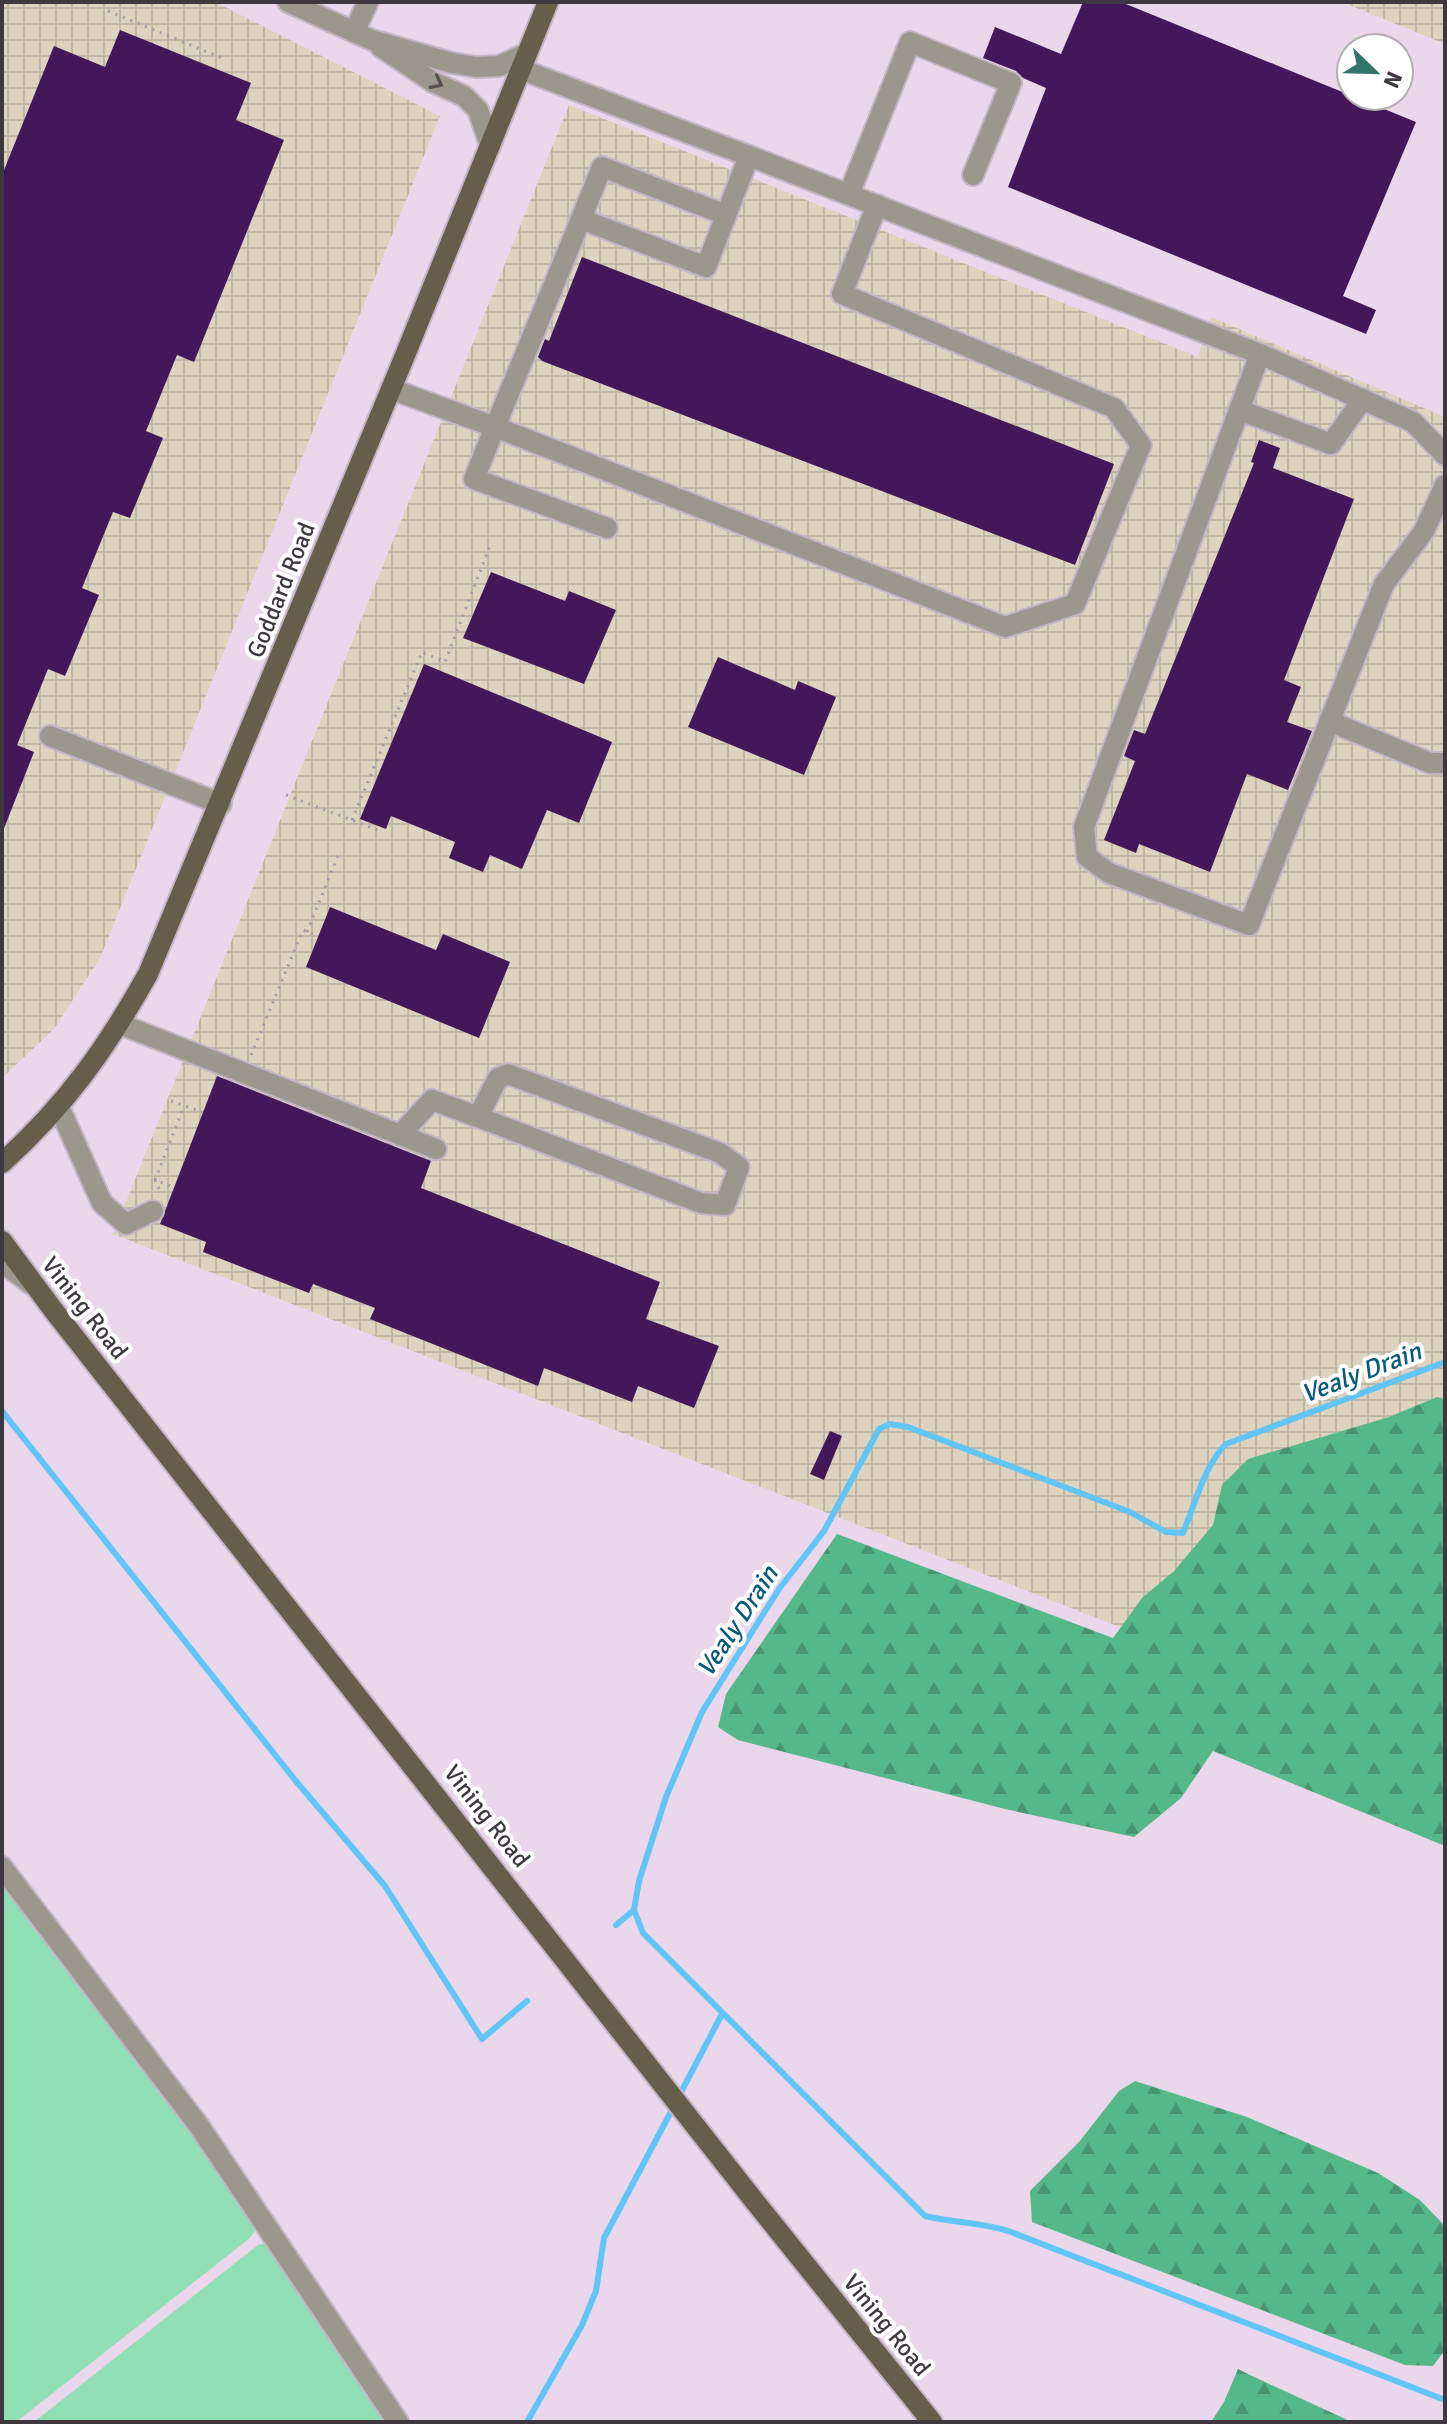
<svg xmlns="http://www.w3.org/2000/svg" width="1447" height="2424" font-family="Signika,sans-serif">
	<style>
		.industrial { fill: url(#industrial-grid) }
		.grass { fill: #91dfb5 }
		.forest { fill: url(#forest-firs) }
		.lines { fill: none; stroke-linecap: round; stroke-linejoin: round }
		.stream { stroke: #61c5f7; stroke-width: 6 }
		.building { fill: #43185b }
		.minor-casing { stroke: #c4b4c6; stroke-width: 24 }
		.major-casing { stroke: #c4b4c6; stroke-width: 24 }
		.path { stroke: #a597a7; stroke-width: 3; stroke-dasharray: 2 6; stroke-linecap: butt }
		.minor { stroke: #9c978d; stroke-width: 20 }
		.major { stroke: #665d4b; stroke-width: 20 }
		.oneway { stroke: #564f52 }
		.labels { text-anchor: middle; stroke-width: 8; stroke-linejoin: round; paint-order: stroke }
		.street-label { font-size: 24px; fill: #3e373f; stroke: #fff }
		.water-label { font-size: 26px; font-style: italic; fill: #065a7b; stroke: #fff }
	</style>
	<defs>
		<pattern id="industrial-grid" width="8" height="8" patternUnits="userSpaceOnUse" patternTransform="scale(2)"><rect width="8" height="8" fill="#ded3bf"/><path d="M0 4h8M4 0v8" fill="none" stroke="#c0b6a5"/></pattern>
		<pattern id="forest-firs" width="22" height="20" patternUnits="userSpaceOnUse" patternTransform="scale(2)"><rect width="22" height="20" fill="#55b888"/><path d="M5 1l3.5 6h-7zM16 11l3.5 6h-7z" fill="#489671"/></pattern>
	</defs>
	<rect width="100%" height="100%" fill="#ead7ec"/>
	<g class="industrial">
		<polygon points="2,2 215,2 440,116 100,958 54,1029 2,1078"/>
		<polygon points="1342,2 1445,2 1445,44"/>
		<polygon points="569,105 1198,357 1211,317 1445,417 1445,1754 113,1234"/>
	</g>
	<g class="grass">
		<polygon points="2,1874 260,2224 250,2238 16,2422 2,2422"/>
		<polygon points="271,2242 400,2422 34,2422 258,2245"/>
	</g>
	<g class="forest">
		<polygon points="1437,1397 1445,1399 1445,1846 1213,1751 1181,1798 1134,1837 1005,1809 738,1740 718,1727 726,1694 837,1534 1113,1638 1142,1598 1174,1571 1213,1525 1222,1485 1248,1459 1389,1417"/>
		<polygon points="1135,2081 1247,2117 1378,2173 1420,2200 1445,2226 1445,2350 1433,2366 1405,2365 1032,2222 1030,2191 1079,2142 1119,2091"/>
		<polygon points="1238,2369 1250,2375 1352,2422 1211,2422 1224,2402"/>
	</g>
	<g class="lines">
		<g class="stream">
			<path d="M1445,1362L1226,1444C1204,1466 1195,1504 1183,1533L1166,1532L1130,1512L908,1427L890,1424L879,1429L824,1531L779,1589L702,1712L666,1797L639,1881L634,1910L643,1933L925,2216C954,2223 983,2222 1011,2232L1445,2400"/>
			<polyline points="2,1411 295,1780 385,1886 482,2039 527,2001"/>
			<polyline points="616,1925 634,1910"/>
			<polyline points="679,2096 722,2014"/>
			<polyline points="527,2422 582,2325 596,2291 604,2238 674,2106"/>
		</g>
	</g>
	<g class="building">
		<polygon points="1083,2 1121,2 1416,122 1343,296 1376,310 1366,334 1008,187 1046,88 1023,78 1016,71 983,58 995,27 1061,54"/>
		<polygon points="120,30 251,83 236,120 284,140 194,362 177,355 146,431 163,438 130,518 113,512 82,588 99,595 65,676 48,669 17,745 34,752 3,831 2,175 54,46 105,67"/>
		<polygon points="582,257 1114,464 1075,565 542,361 538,357 545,339 549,341"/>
		<polygon points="1259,440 1280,448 1273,468 1354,499 1284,680 1301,687 1287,722 1312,731 1288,790 1247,774 1210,872 1139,844 1136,853 1104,840 1135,761 1124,756 1134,730 1145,734 1254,463 1251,462"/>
		<polygon points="491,572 565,601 569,591 616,610 584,684 463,638"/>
		<polygon points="718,657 795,690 798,681 836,697 804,775 688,727"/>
		<polygon points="424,664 612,742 579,823 547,810 522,869 490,855 483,872 449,858 455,842 391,816 386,829 360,819"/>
		<polygon points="330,907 436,950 443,934 510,962 479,1038 306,967"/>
		<polygon points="217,1076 431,1161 421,1188 660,1282 646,1319 719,1346 694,1408 638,1386 632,1402 544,1368 538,1386 370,1319 375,1308 313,1284 309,1293 203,1252 206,1242 160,1224"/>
		<polygon points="830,1431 842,1436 824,1480 810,1474"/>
	</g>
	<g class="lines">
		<defs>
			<g id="minor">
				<polyline points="288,2 372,40 452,63 476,67 499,66 526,54"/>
				<polyline points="354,32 368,2"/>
				<polyline points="381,47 433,82 464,96 478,110 490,145"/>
				<polyline points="749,156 1260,354 1413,422 1445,455"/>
				<polyline points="849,194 910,42 1011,83 973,175"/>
				<polyline points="581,219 602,167 726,215"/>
				<polyline points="1260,354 1084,827 1087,857 1109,873 1249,925 1384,584 1424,531 1445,485"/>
				<polyline points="391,389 495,427 581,219 706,267 749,156 520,69"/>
				<polyline points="1239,410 1331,444 1363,399"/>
				<polyline points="607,528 474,479 495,427 1005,627 1075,604 1141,445 1114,408 842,294 877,205"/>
				<polyline points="1329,721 1430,763 1445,763"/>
				<polyline points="50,736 221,804"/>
				<polyline points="120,1024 436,1149"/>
				<polyline points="59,1107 102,1203 126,1224 153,1211"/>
				<polyline points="400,1135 432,1100 478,1117 701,1203 725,1205 739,1167 720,1153 508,1074 498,1078 478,1117"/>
				<polyline points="2,1262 31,1284"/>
				<polyline points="2,1867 199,2126 398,2422"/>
			</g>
			<g id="major">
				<path d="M2,1163C66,1105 106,1049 148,974L406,353L548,2"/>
				<polyline points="2,1241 54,1311 756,2203 932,2422"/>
			</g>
		</defs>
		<use href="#minor" class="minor-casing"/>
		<use href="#major" class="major-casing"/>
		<g class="path">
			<polyline points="108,11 222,58"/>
			<polyline points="286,795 383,832"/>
			<polyline points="352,820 422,652 445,662 491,543"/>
			<polyline points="307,932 340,851"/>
			<polyline points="251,1055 303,930 315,935"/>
			<polyline points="171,1101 202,1112"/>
			<polyline points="155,1180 184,1106"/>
			<polyline points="159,1189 155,1180 171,1186"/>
		</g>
		<use href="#minor" class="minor"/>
		<use href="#major" class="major"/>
	</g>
	<defs><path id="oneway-chevron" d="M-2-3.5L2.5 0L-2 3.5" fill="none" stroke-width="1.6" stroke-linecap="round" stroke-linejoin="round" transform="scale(2)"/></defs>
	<use class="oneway" href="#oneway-chevron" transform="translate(437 83) rotate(27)"/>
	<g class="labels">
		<g class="street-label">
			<text transform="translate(281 590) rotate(-68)" y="8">Goddard Road</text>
			<text transform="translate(85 1308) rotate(52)" y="8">Vining Road</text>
			<text transform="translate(487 1816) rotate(52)" y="8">Vining Road</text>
			<text transform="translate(887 2325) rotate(51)" y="8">Vining Road</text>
		</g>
		<g class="water-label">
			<text transform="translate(1361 1372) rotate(-21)" y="9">Vealy Drain</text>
			<text transform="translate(737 1621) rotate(-57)" y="9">Vealy Drain</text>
		</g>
	</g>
	<rect width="1447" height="2424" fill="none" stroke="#3e373f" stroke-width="8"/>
	<g transform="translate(1375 72) rotate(113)"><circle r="38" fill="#ffffff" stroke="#b2afb2" stroke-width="2"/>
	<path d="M0-6L14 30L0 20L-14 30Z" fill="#32766a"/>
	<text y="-12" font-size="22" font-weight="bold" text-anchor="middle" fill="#3e373f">N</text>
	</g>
</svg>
